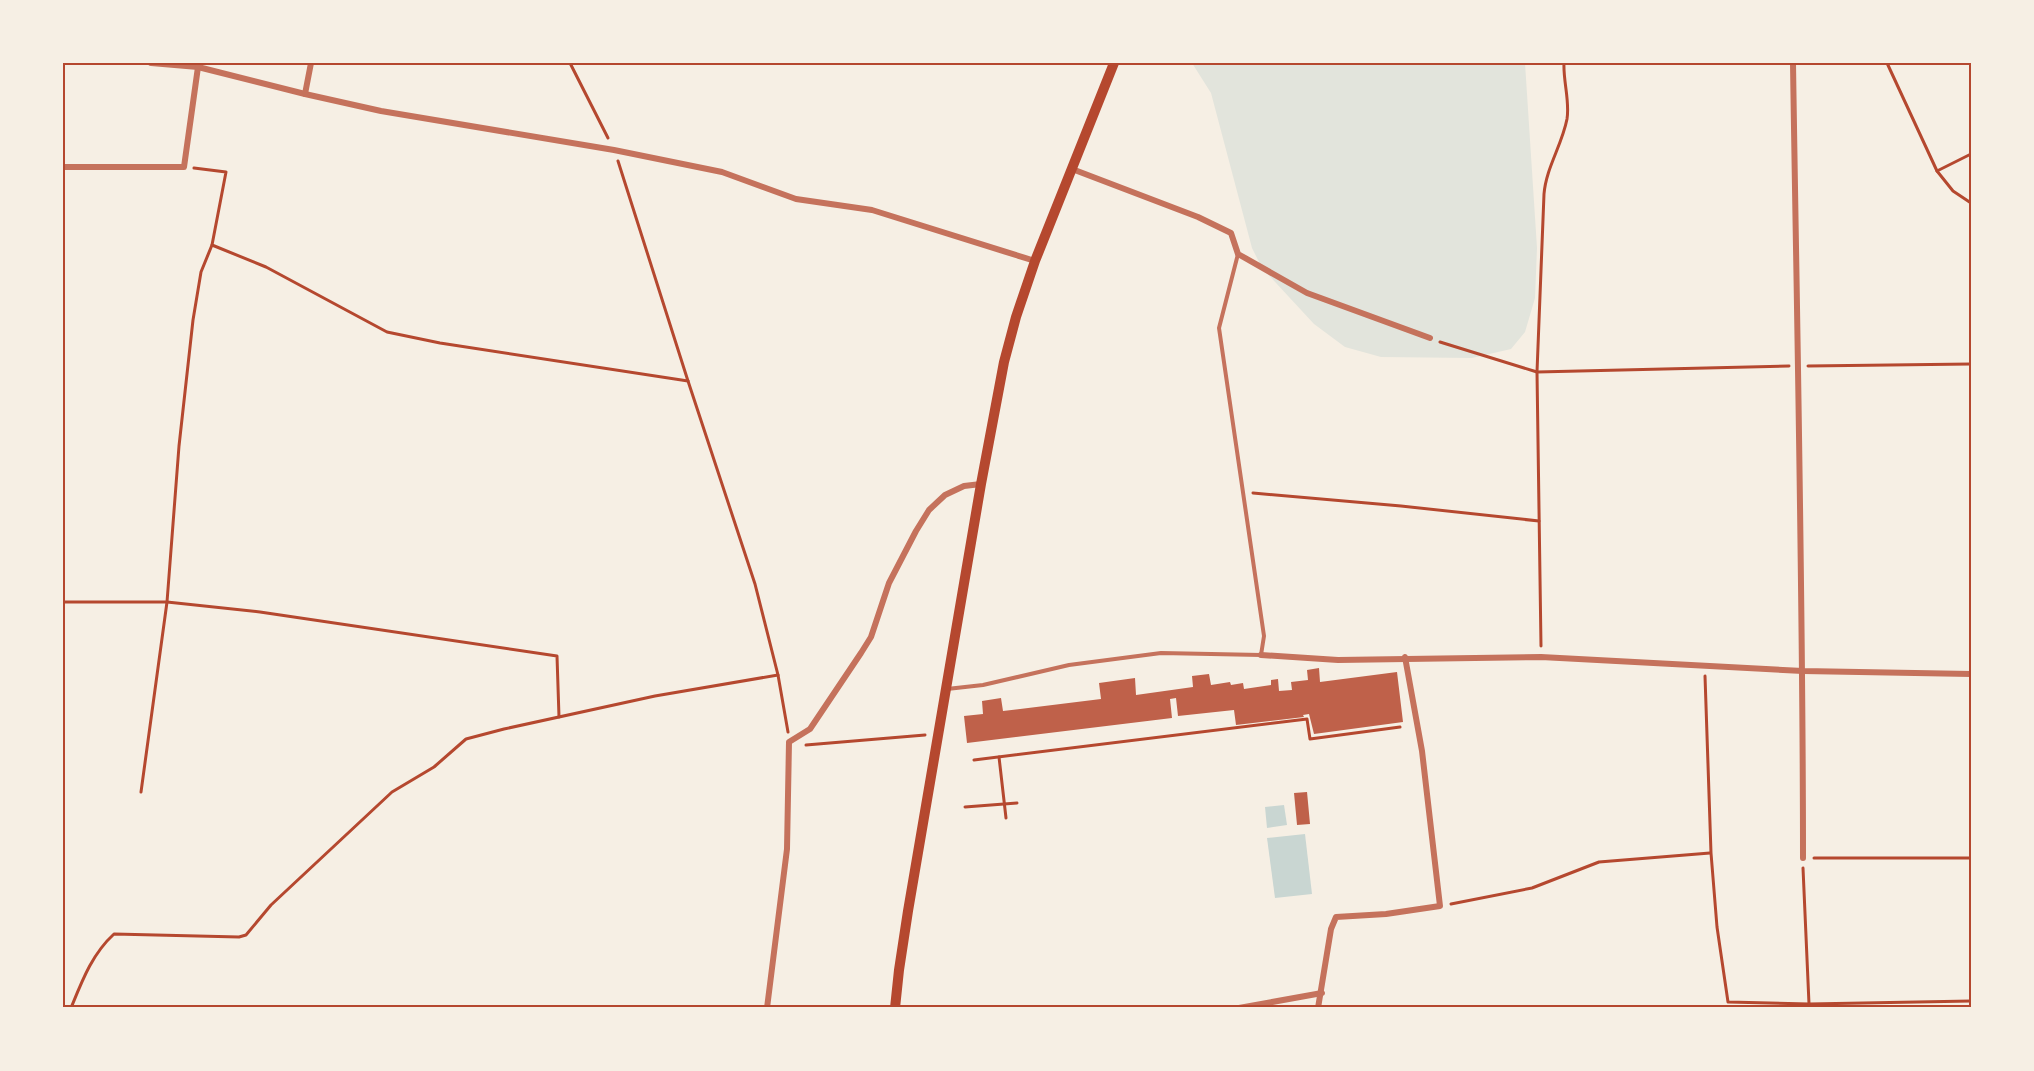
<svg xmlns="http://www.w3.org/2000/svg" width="2034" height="1071" font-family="'Open Sans',sans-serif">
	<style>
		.green { fill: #e2e4dc }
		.water { fill: #c9d6d2 }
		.building { fill: #bf614a }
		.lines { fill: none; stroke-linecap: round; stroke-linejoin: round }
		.path { stroke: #b5482f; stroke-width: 3 }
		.service { stroke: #c5725c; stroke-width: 4 }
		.minor { stroke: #c5725c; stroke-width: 6 }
		.primary { stroke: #b5482f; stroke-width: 10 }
		.neatline { fill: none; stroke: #b5482f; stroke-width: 2 }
	</style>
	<rect width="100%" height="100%" fill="#f6efe4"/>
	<polygon class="green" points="1192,63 1525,63 1537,248 1535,298 1525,332 1511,349 1472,358 1381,357 1345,347 1314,324 1262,268 1252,248 1211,93"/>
	<g class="water">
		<polygon points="1284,805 1287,825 1267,828 1265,807"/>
		<polygon points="1305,834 1312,894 1275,898 1267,838"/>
	</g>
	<g class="building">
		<polygon points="1319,668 1320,682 1397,672 1403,722 1314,734 1309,714 1303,715 1304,717 1236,725 1234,710 1178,716 1176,698 1170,699 1172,718 967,743 964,716 983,714 982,701 1001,698 1003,711 1101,699 1099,683 1135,678 1136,695 1193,687 1192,676 1209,674 1211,685 1230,682 1231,685 1243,683 1244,689 1271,685 1271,680 1278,679 1279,691 1292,690 1291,682 1308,680 1307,670"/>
		<polygon points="1307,792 1310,824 1297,825 1294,793"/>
	</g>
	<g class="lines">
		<g class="path">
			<polyline points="570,63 608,138"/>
			<polyline points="1887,63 1937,171 1953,191 1971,203"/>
			<polyline points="618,161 688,381 755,584 778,675 788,732"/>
			<polyline points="194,168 226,172 212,245 266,267 387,332 440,343 688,381"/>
			<polyline points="1937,171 1971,154"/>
			<polyline points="1440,342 1537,372 1789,366"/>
			<polyline points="1808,366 1971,364"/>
			<polyline points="1253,493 1401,506 1539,521"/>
			<polyline points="63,602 167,602 260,612 557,656 559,717"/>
			<path d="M1541,646L1537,372L1544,194C1546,168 1562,145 1567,119C1570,101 1563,81 1564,63"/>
			<polyline points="1705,676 1711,853 1717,927 1728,1002 1809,1004 1971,1001"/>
			<polyline points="806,745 925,735"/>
			<polyline points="999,757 1006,818"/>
			<polyline points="974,760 1307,719 1310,739 1400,727"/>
			<polyline points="141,792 167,602 179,446 193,320 201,272 212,245"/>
			<polyline points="965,807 1017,803"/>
			<polyline points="1814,858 1971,858"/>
			<polyline points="1803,868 1809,1004 1811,1008"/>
			<polyline points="1451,904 1532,888 1599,862 1710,853"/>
			<path d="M71,1008C82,981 92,954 114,934L239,937L246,935L271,905L392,792L434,767L466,739L504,729L655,696L778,675"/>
		</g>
		<polyline class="service" points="947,689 983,685 1069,665 1161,653 1261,655 1264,636 1219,328 1238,254"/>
		<g class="minor">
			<polyline points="151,63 198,67 305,94 381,111 614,150 722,172 796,199 872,210 1035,261"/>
			<path d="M1793,63C1797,328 1803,593 1803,858"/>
			<polyline points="305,94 311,63"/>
			<polyline points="63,167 184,167 198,67"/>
			<polyline points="1072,169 1198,217 1231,233 1238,254 1307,293 1430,338"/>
			<polyline points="1261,655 1338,660 1541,657 1803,671 1971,674"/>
			<polyline points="767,1008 787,849 789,742 810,729 861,653 871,637 889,583 916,531 929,510 945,495 964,486 981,484"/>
			<polyline points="1239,1008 1322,993"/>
			<polyline points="1318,1008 1331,929 1336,917 1386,914 1440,906 1422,751 1405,657"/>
		</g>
		<polyline class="primary" points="895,1008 899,970 908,911 981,484 1004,362 1016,317 1035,261 1114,63"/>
	</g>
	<rect width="2034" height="1071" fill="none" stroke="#f6efe4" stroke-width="129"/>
	<rect x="64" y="64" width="1906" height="942" class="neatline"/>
</svg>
